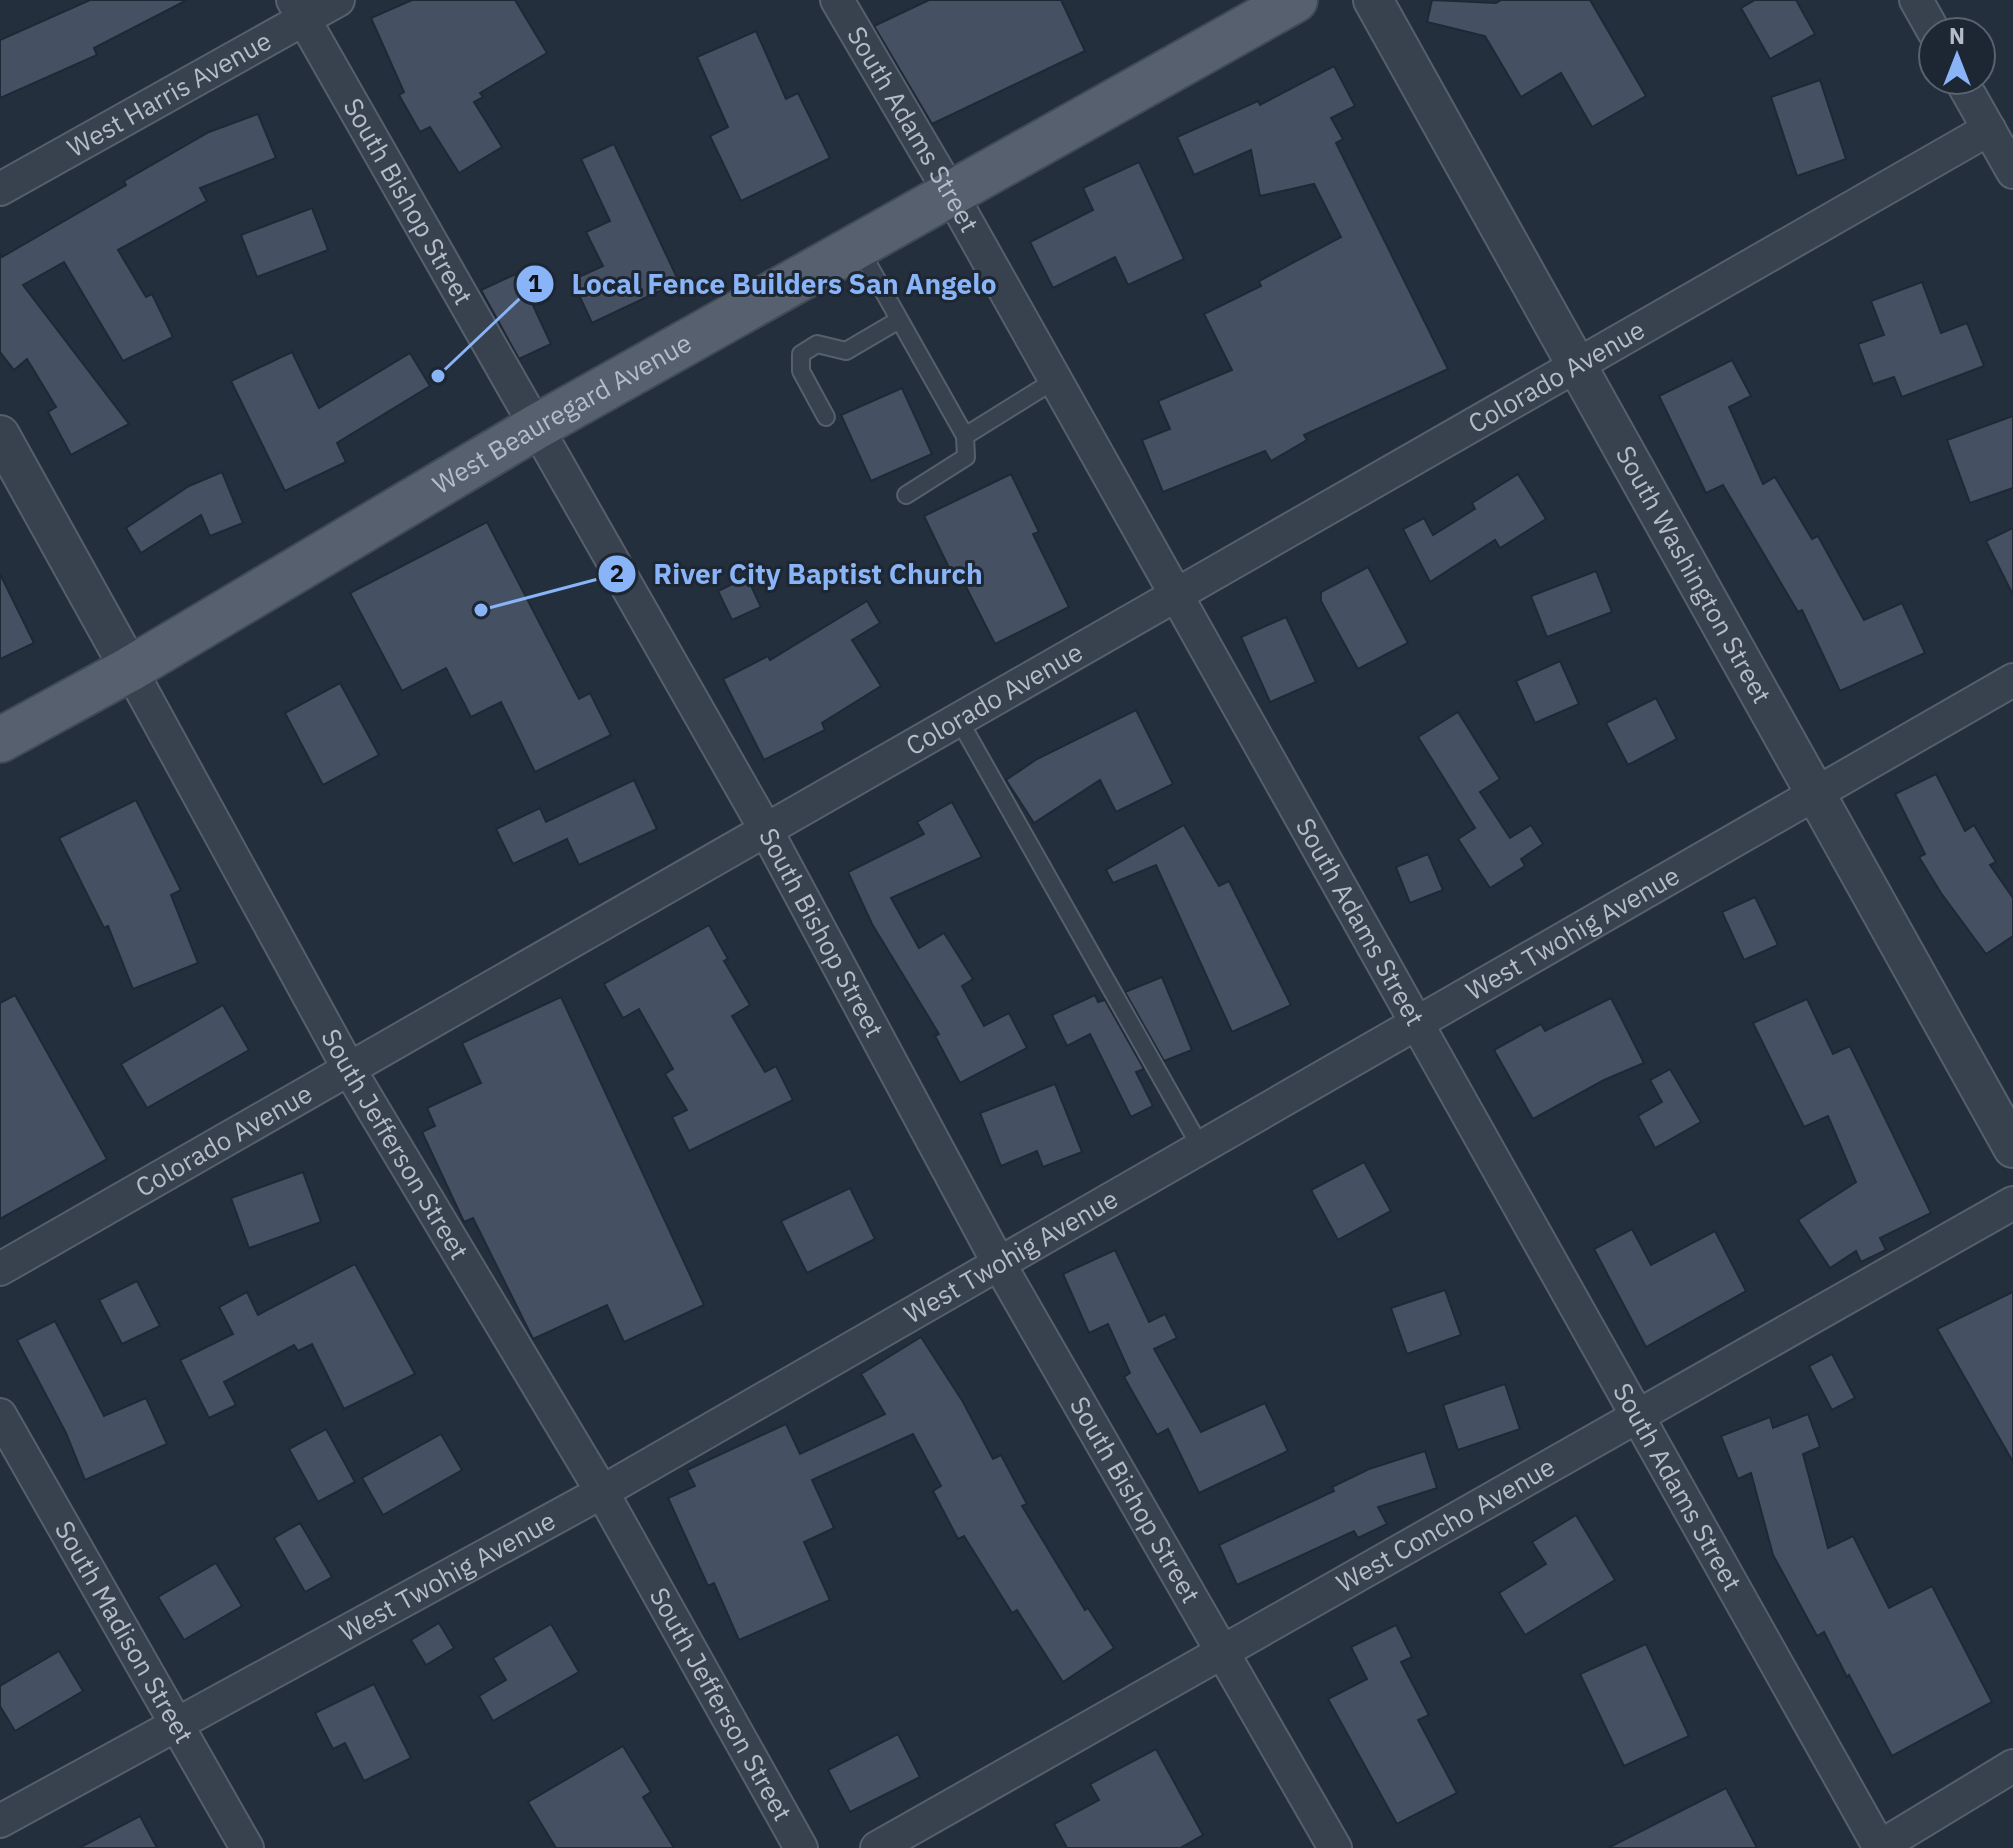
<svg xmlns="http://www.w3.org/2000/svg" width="2013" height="1848" font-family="'IBM Plex Sans',sans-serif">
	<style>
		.building { fill: #455162; stroke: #1f2835; stroke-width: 2 }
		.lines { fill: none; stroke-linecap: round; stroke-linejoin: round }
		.service-casing { stroke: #565f6c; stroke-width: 20 }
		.minor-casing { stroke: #565f6c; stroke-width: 36 }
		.tertiary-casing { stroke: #565f6c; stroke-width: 42 }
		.primary-casing { stroke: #414a57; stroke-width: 48 }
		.service { stroke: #38414e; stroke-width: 16 }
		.minor { stroke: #38414e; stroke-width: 32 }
		.tertiary { stroke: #38414e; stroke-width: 38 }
		.primary { stroke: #56606e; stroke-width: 44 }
		.labels { text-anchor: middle; stroke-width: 6; stroke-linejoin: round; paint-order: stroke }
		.street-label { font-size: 26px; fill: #b4bcc9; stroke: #1d2633 }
		.leader { fill: none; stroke: #8ab4f8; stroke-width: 3 }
		.callout-dot { fill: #8ab4f8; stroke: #1d2633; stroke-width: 3 }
		.mark-label { font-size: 24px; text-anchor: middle; font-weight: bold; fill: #111 }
		.callout-label { font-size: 28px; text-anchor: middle; font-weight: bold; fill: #8ab4f8; stroke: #1d2633; stroke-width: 6; stroke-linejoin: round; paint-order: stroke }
	</style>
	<rect width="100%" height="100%" fill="#242f3e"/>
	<g class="building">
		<polygon points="90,0 187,0 94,48 97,55 0,98 0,40"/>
		<polygon points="412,0 515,0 547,53 480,93 483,97 474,102 502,147 459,173 430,127 420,132 399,95 404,92 371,18"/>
		<polygon points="929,0 1061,0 1085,51 932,124 874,26"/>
		<polygon points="1432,0 1496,3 1501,0 1590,0 1646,96 1592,127 1561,73 1521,97 1485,36 1427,22"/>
		<polygon points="1755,0 1796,0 1815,34 1770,59 1741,8"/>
		<polygon points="756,31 786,99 798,93 830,158 741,201 710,136 728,127 697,57"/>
		<polygon points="1334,66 1355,106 1331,118 1343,139 1336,143 1448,369 1304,435 1307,440 1271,461 1265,451 1163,492 1142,440 1170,429 1158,401 1232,370 1204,314 1261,286 1259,281 1341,237 1314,184 1260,196 1251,150 1194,175 1177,137 1258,101 1260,105"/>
		<polygon points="1820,80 1846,159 1797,176 1771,97"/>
		<polygon points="258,114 276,158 200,188 207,201 118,250 146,297 152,294 173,337 123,361 64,262 23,285 129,424 71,455 48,412 56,407 27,359 14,370 0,352 0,254 2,257 126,185 124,181 209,132"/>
		<polygon points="614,144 679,282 592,323 572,280 603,266 586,232 610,221 581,159"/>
		<polygon points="1139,162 1184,259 1128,285 1115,257 1053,288 1030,242 1093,210 1083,188"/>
		<polygon points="312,208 328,250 257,277 241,235"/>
		<polygon points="518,273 551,344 519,359 481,290"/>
		<polygon points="1922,282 1941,333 1967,323 1984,366 1902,397 1894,377 1873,384 1858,344 1884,335 1871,301"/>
		<polygon points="292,352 319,408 410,353 430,386 337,443 346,462 285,491 231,381"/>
		<polygon points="1732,360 1751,396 1729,407 1763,484 1775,477 1812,539 1818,536 1864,620 1902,603 1925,653 1840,691 1802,610 1798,612 1723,485 1706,493 1659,396"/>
		<polygon points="902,388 932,454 871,481 841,415"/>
		<polygon points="2013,416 2013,488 1970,503 1947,440"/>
		<polygon points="222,472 243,523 210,536 201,515 141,553 126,528 189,486"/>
		<polygon points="1011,474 1039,532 1033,534 1069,607 995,644 958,571 952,574 924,516"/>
		<polygon points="1518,474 1546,519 1500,548 1495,540 1430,582 1403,529 1424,518 1433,535 1475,509 1472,503"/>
		<polygon points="487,522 579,699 590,693 611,735 535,772 501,702 471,717 446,668 402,691 350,593"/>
		<polygon points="2013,528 2013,595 1986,541"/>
		<polygon points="1368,567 1408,643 1358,669 1321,601 1321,592"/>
		<polygon points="1596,571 1612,612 1547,637 1531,596"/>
		<polygon points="0,574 34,643 0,659"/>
		<polygon points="747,577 761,607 732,620 718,591"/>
		<polygon points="867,601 880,623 852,640 881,686 822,723 825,730 764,760 723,679 768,656 770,660"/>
		<polygon points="1286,617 1316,682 1270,702 1241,637"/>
		<polygon points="1560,661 1579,704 1535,723 1516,681"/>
		<polygon points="340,683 379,755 323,785 285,713"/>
		<polygon points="1656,698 1677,739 1628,765 1606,723"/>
		<polygon points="1136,710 1173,784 1116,812 1100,780 1034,823 1006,780 1037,759"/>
		<polygon points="1458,712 1500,779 1480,792 1510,838 1531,825 1543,844 1521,859 1525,866 1490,888 1458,839 1475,828 1418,737"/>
		<polygon points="1936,774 1965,831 1974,825 1996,862 1990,865 2013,898 2013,936 1986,954 1941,893 1919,857 1925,854 1895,794"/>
		<polygon points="634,780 657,829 579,865 567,839 513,864 496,829 540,808 546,822"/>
		<polygon points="136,800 181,890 171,895 198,963 133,989 108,926 104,928 59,838"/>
		<polygon points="952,802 982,857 891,898 919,948 944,933 973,979 962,986 984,1026 1009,1013 1027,1048 960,1083 935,1036 939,1034 872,924 848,872 924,834 917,822"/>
		<polygon points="1184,825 1219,886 1229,881 1291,1005 1232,1032 1156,865 1113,883 1106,870"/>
		<polygon points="1428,854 1443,890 1410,903 1396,867"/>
		<polygon points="1755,897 1778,945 1744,960 1722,912"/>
		<polygon points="709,925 728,959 724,961 750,1005 732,1016 765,1072 776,1066 793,1100 689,1151 672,1117 687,1110 665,1074 673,1069 639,1009 623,1018 604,984"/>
		<polygon points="1162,977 1192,1050 1164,1061 1125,992"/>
		<polygon points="15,995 107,1159 0,1219 0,1003"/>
		<polygon points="1095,995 1098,1002 1105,1000 1144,1069 1136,1072 1153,1106 1131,1117 1090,1034 1067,1046 1052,1015"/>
		<polygon points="561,997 704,1305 624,1342 607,1305 533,1339 473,1218 464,1222 422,1132 435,1126 427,1108 481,1083 462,1043"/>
		<polygon points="1611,998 1644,1063 1604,1080 1533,1119 1494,1050 1541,1024 1545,1031"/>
		<polygon points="1807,999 1833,1054 1850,1046 1931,1213 1880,1238 1886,1250 1861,1262 1856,1251 1830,1268 1798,1220 1856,1182 1828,1116 1804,1127 1753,1023"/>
		<polygon points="223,1005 249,1050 147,1108 121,1064"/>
		<polygon points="1670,1069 1701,1122 1655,1148 1638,1116 1662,1102 1650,1080"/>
		<polygon points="1055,1084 1082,1152 1043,1167 1037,1151 1001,1166 980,1113"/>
		<polygon points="1364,1162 1391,1211 1338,1240 1311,1190"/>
		<polygon points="303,1172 321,1222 249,1248 231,1198"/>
		<polygon points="850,1188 875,1239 807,1273 781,1221"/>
		<polygon points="1632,1229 1651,1265 1715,1231 1746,1291 1646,1347 1594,1249"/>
		<polygon points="1115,1250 1149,1322 1165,1314 1177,1338 1154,1349 1201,1432 1265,1403 1288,1451 1199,1493 1168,1429 1157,1435 1124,1377 1130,1373 1108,1324 1089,1333 1063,1274"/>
		<polygon points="355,1264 415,1374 344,1409 312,1344 298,1351 294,1345 224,1382 236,1405 209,1418 180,1360 233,1334 219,1307 247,1292 258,1315"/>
		<polygon points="137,1281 160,1326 122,1344 99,1300"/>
		<polygon points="1445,1290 1461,1335 1407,1354 1391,1308"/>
		<polygon points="2013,1292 2013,1462 1937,1329"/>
		<polygon points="55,1321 104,1416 146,1398 167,1444 85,1480 66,1433 17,1340"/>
		<polygon points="921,1337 963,1402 993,1459 1001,1455 1027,1504 1022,1506 1085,1610 1088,1608 1114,1648 1063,1682 1017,1610 1012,1613 964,1536 958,1539 933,1491 941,1486 913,1434 812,1480 834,1528 804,1542 830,1600 739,1640 714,1583 708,1586 668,1498 695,1486 687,1470 786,1424 800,1454 885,1414 861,1374"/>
		<polygon points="1832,1354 1855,1398 1832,1410 1809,1366"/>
		<polygon points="1505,1384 1520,1429 1458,1450 1443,1405"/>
		<polygon points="1808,1414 1820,1447 1803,1454 1828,1548 1853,1536 1889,1608 1932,1586 1992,1702 1892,1756 1849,1675 1847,1677 1824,1632 1817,1636 1773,1555 1751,1473 1738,1479 1721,1436 1770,1417 1773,1428"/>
		<polygon points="326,1429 355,1482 318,1502 289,1449"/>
		<polygon points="441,1434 462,1470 383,1515 362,1478"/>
		<polygon points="1425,1451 1437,1488 1378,1507 1387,1524 1358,1538 1354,1531 1237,1585 1219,1545 1334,1491 1332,1487 1369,1469"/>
		<polygon points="1576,1515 1615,1580 1525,1635 1499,1593 1546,1564 1532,1542"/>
		<polygon points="300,1523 332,1577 305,1592 274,1538"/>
		<polygon points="216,1563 242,1606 184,1640 158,1597"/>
		<polygon points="439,1623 454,1648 426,1665 411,1640"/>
		<polygon points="551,1624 579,1672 493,1721 479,1696 506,1680 493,1658"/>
		<polygon points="1396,1625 1412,1657 1401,1662 1429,1715 1418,1720 1457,1793 1397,1824 1328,1699 1367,1679 1351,1647"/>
		<polygon points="1646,1644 1689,1736 1624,1766 1580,1674"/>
		<polygon points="59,1651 83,1691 15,1731 0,1706 0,1686"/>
		<polygon points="374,1684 411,1758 364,1781 345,1743 333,1749 315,1713"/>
		<polygon points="898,1734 920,1777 850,1812 828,1770"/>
		<polygon points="623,1746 651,1792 643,1797 674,1848 556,1848 528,1802"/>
		<polygon points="1156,1749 1203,1835 1180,1848 1067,1848 1054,1824 1099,1800 1090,1784"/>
		<polygon points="1726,1788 1757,1848 1608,1848"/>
		<polygon points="140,1816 157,1848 79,1848"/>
	</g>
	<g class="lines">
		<defs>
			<g id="service">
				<polyline points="859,248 965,436 1055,380"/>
				<polyline points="826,417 801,371 801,354 817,344 846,351 899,320"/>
				<polyline points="906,495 966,457 965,436"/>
				<polyline points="959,720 1200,1146"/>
			</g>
			<g id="minor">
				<path id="s1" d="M293,0L766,830L998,1262L1335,1848"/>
				<path id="s2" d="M837,0L951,194L1880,1848"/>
				<polyline points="1916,0 1934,32"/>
				<polyline points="1961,80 2013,172"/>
				<path id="s3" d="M0,189L338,0"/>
				<path id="s4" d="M130,669L349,1069L602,1492L801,1848"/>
				<path id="s5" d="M0,1269L1989,129"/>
				<path id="s6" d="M0,1415L247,1848"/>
				<path id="s7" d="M0,1821L602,1492L2013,680"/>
				<path id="s8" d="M877,1848L2013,1203"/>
				<polyline points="1878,1848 2013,1766"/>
			</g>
			<g id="tertiary">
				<path id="s9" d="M1373,0L2013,1148"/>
				<polyline points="0,435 130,669"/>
			</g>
			<g id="primary">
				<path id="s10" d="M0,740L130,669L536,427L1295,0"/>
			</g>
		</defs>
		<use href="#service" class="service-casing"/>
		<use href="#minor" class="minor-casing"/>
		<use href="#tertiary" class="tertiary-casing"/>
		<use href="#primary" class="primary-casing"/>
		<use href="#service" class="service"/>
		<use href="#minor" class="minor"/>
		<use href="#tertiary" class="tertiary"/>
		<use href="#primary" class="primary"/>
	</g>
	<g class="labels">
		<g class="street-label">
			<text dy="9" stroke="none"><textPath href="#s3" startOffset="194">West Harris Avenue</textPath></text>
			<text dy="9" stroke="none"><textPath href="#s2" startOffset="150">South Adams Street</textPath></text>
			<text dy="9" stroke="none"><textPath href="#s1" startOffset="232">South Bishop Street</textPath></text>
			<text dy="9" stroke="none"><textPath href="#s5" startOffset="1794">Colorado Avenue</textPath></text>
			<text dy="9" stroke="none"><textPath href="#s10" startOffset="650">West Beauregard Avenue</textPath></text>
			<text dy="9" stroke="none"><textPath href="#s9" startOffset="658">South Washington Street</textPath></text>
			<text dy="9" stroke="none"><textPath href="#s5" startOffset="1146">Colorado Avenue</textPath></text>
			<text dy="9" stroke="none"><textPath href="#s2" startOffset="1060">South Adams Street</textPath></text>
			<text dy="9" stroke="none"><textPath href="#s1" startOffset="1072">South Bishop Street</textPath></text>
			<text dy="9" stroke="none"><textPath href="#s7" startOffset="1806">West Twohig Avenue</textPath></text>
			<text dy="9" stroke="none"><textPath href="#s5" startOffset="258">Colorado Avenue</textPath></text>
			<text dy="9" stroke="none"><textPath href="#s4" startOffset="544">South Jefferson Street</textPath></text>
			<text dy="9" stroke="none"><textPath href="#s7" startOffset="1158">West Twohig Avenue</textPath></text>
			<text dy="9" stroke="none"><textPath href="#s2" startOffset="1708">South Adams Street</textPath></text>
			<text dy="9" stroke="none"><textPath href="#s1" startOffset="1720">South Bishop Street</textPath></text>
			<text dy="9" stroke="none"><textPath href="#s8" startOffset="654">West Concho Avenue</textPath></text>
			<text dy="9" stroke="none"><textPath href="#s7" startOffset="510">West Twohig Avenue</textPath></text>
			<text dy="9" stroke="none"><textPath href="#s6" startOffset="250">South Madison Street</textPath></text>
			<text dy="9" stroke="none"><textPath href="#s4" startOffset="1192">South Jefferson Street</textPath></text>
		</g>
	</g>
	<path class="leader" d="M438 376L535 284M481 610L617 574"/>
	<g class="callout-dot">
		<circle cx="438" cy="376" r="8"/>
		<circle cx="481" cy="610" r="8"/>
		<circle cx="535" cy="284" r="20"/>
		<circle cx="617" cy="574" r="20"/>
	</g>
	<g class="mark-label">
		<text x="535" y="292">1</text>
		<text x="617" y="582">2</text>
	</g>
	<g class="callout-label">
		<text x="784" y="294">Local Fence Builders San Angelo</text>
		<text x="818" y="584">River City Baptist Church</text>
	</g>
	<g transform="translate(1957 56)"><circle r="38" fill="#1d2633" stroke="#59626f" stroke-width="2"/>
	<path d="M0-6L14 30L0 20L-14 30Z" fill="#8ab4f8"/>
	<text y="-12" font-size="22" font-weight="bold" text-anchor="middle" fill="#b4bcc9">N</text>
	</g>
</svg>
